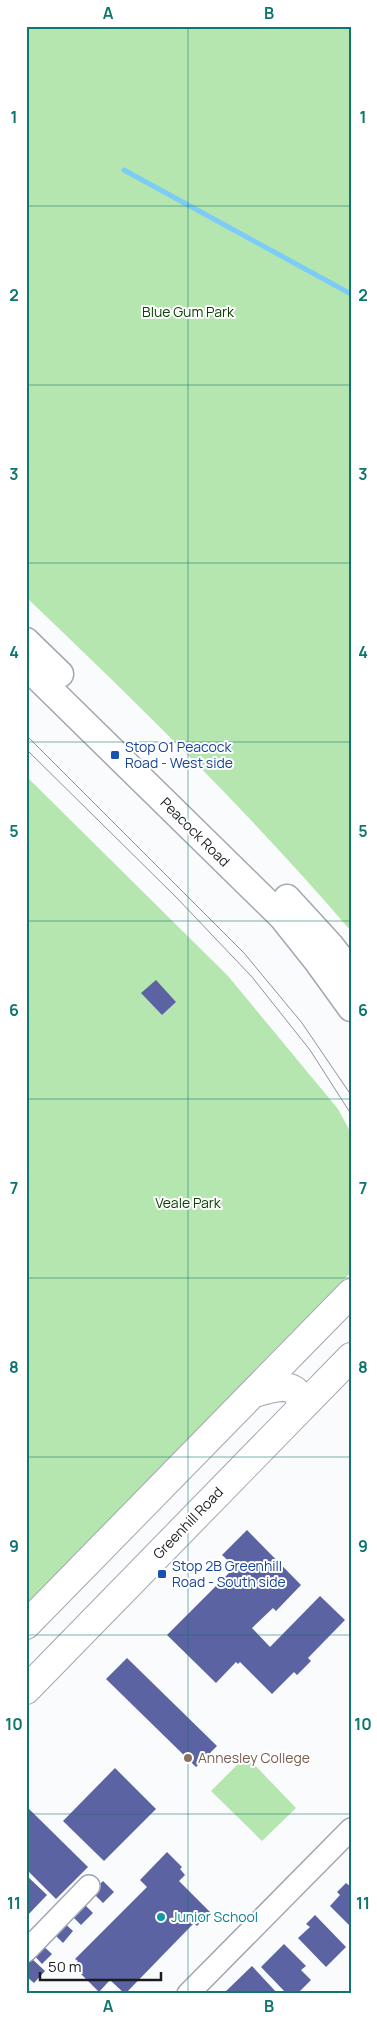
<svg xmlns="http://www.w3.org/2000/svg" width="377" height="2020" font-family="Manrope,sans-serif">
	<style>
		.green { fill: #b6e6af }
		.lines { fill: none; stroke-linecap: round; stroke-linejoin: round }
		.stream { stroke: #7dcbf7; stroke-width: 5 }
		.building { fill: #5b63a2 }
		.minor-casing { stroke: #a3a6b1; stroke-width: 24 }
		.major-casing { stroke: #a3a6b1; stroke-width: 29 }
		.highway-casing { stroke: #a3a6b1; stroke-width: 30 }
		.minor { stroke: #fff; stroke-width: 21 }
		.major { stroke: #fff; stroke-width: 26 }
		.highway { stroke: #fff; stroke-width: 28 }
		.tram { stroke: #919295; stroke-width: 1 }
		.grid { fill: none; stroke: #0f766e; stroke-width: 1; stroke-opacity: 0.55 }
		.transit-dot { fill: #1a4fb4; stroke: #fff; stroke-width: 2 }
		.education-dot { fill: #8d6e63; stroke: #fff; stroke-width: 2 }
		.culture-dot { fill: #0f9aa8; stroke: #fff; stroke-width: 2 }
		.labels { text-anchor: middle; stroke-width: 4; stroke-linejoin: round; paint-order: stroke }
		.park-label { font-size: 14px; fill: #0c4206; stroke: #fff }
		.transit-label { font-size: 14px; fill: #164399; stroke: #fff; text-anchor: start }
		.street-label { font-size: 14px; fill: #1b1c20; stroke: #fff }
		.education-label { font-size: 14px; fill: #785e54; stroke: #fff; text-anchor: start }
		.culture-label { font-size: 14px; fill: #0d838f; stroke: #fff; text-anchor: start }
		.neatline { fill: none; stroke: #0f766e; stroke-width: 2 }
		.grid-label { font-size: 16px; text-anchor: middle; font-weight: bold; fill: #0f766e }
	</style>
	<rect width="100%" height="100%" fill="#fafbfd"/>
	<g class="green">
		<path d="M26,26H351V931C250,813 138,704 26,597Z"/>
		<polygon points="26,776 228,976 338,1109 351,1133 351,1272 26,1609"/>
		<polygon points="246,1756 296,1808 262,1841 211,1791"/>
	</g>
	<g class="lines">
		<polyline class="stream" points="124,170 351,294"/>
	</g>
	<g class="building">
		<polygon points="156,980 176,1002 162,1015 141,993"/>
		<polygon points="247,1530 301,1585 276,1611 273,1608 252,1628 270,1647 320,1596 345,1620 308,1658 311,1661 297,1675 294,1672 272,1694 240,1662 238,1664 236,1662 216,1683 167,1635 235,1567 222,1555"/>
		<polygon points="127,1658 217,1746 196,1767 106,1679"/>
		<polygon points="115,1768 156,1809 104,1861 63,1821"/>
		<polygon points="26,1806 88,1867 56,1899 26,1869"/>
		<polygon points="167,1852 182,1867 180,1869 185,1875 179,1881 210,1912 197,1926 194,1923 125,1994 110,1980 99,1992 73,1966 78,1961 75,1959 147,1887 140,1880"/>
		<polygon points="26,1875 47,1895 26,1917"/>
		<polygon points="103,1881 114,1892 103,1903 92,1892"/>
		<polygon points="346,1883 351,1887 351,1927 330,1906 340,1895 337,1892"/>
		<polygon points="82,1902 93,1913 81,1925 70,1914"/>
		<polygon points="315,1915 346,1947 326,1967 298,1938 310,1927 306,1924"/>
		<polygon points="62,1921 73,1931 63,1943 51,1931"/>
		<polygon points="41,1944 52,1954 42,1964 32,1953"/>
		<polygon points="284,1944 306,1966 301,1970 311,1980 297,1994 287,1994 261,1967"/>
		<polygon points="29,1956 45,1971 34,1983 26,1976 26,1959"/>
		<polygon points="252,1966 278,1994 223,1994"/>
	</g>
	<g class="lines">
		<defs>
			<g id="minor">
				<polyline points="26,1951 89,1886"/>
				<polyline points="188,1994 351,1829"/>
			</g>
			<g id="major">
				<polyline points="26,641 60,674"/>
				<polyline points="26,666 282,917 317,961 351,1008"/>
				<polyline points="287,898 330,945 351,972"/>
			</g>
			<g id="highway">
				<path d="M254,1393C266,1390 289,1381 298,1394C300,1397 300,1403 301,1406"/>
				<polyline points="26,1625 351,1293"/>
				<polyline points="26,1690 351,1357"/>
			</g>
		</defs>
		<use href="#minor" class="minor-casing"/>
		<use href="#major" class="major-casing"/>
		<use href="#highway" class="highway-casing"/>
		<use href="#minor" class="minor"/>
		<use href="#major" class="major"/>
		<use href="#highway" class="highway"/>
		<g class="tram">
			<polyline points="26,735 244,953 302,1023 351,1095"/>
			<polyline points="26,749 176,897 252,977 310,1050 351,1114"/>
		</g>
	</g>
	<path class="grid" d="M188,26V1994M26,206H351M26,385H351M26,563H351M26,742H351M26,921H351M26,1099H351M26,1278H351M26,1457H351M26,1635H351M26,1814H351"/>
	<g class="transit-dot">
		<rect x="110" y="750" width="10" height="10" rx="2.5"/>
		<rect x="157" y="1569" width="10" height="10" rx="2.5"/>
	</g>
	<circle class="education-dot" cx="188" cy="1758" r="5"/>
	<circle class="culture-dot" cx="161" cy="1917" r="5"/>
	<g class="labels">
		<g class="park-label">
			<text x="188" y="317">Blue Gum Park</text>
			<text x="188" y="1208">Veale Park</text>
		</g>
		<g class="transit-label">
			<text x="125" y="752">Stop O1 Peacock<tspan x="125" dy="16">Road - West side</tspan></text>
			<text x="172" y="1571">Stop 2B Greenhill<tspan x="172" dy="16">Road - South side</tspan></text>
		</g>
		<g class="street-label">
			<text transform="translate(195 832) rotate(45)" y="5">Peacock Road</text>
			<text transform="translate(188 1523) rotate(-46)" y="5">Greenhill Road</text>
		</g>
		<g class="education-label">
			<text x="198" y="1763">Annesley College</text>
		</g>
		<g class="culture-label">
			<text x="171" y="1922">Junior School</text>
		</g>
	</g>
	<rect width="377" height="2020" fill="none" stroke="#ffffff" stroke-width="55"/>
	<path d="M40 1972v8h121v-8" fill="none" stroke="#1b1c20" stroke-width="2.5"/>
	<text x="48" y="1972" font-size="15" fill="#1b1c20" stroke="#ffffff" stroke-width="4" paint-order="stroke">50 m</text>
	<rect x="28" y="28" width="322" height="1964" class="neatline"/>
	<g class="grid-label">
		<text x="108" y="19">A</text>
		<text x="269" y="19">B</text>
		<text x="14" y="123">1</text>
		<text x="363" y="123">1</text>
		<text x="14" y="301">2</text>
		<text x="363" y="301">2</text>
		<text x="14" y="480">3</text>
		<text x="363" y="480">3</text>
		<text x="14" y="658">4</text>
		<text x="363" y="658">4</text>
		<text x="14" y="837">5</text>
		<text x="363" y="837">5</text>
		<text x="14" y="1016">6</text>
		<text x="363" y="1016">6</text>
		<text x="14" y="1194">7</text>
		<text x="363" y="1194">7</text>
		<text x="14" y="1373">8</text>
		<text x="363" y="1373">8</text>
		<text x="14" y="1552">9</text>
		<text x="363" y="1552">9</text>
		<text x="14" y="1730">10</text>
		<text x="363" y="1730">10</text>
		<text x="14" y="1909">11</text>
		<text x="363" y="1909">11</text>
		<text x="108" y="2012">A</text>
		<text x="269" y="2012">B</text>
	</g>
</svg>
